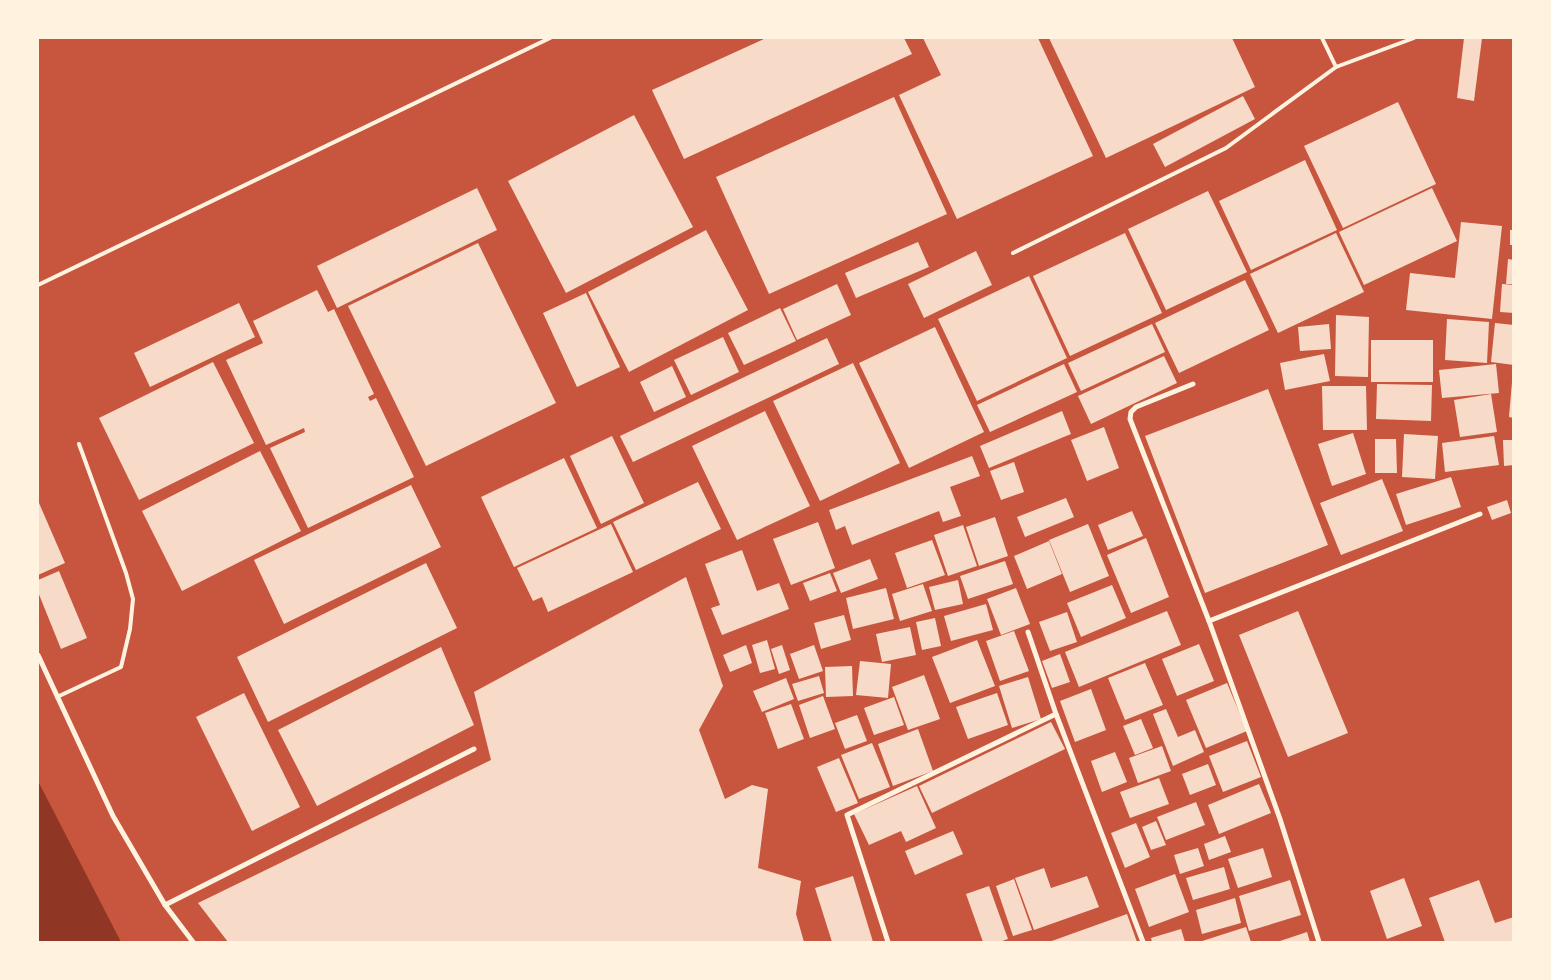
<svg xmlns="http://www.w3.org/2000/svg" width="1551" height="980" font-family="'Open Sans',sans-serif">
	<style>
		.water { fill: #8f3625 }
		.building { fill: #f7dbc8 }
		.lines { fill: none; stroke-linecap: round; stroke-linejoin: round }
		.service { stroke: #fff3e0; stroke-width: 4 }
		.minor { stroke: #fff3e0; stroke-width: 5 }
	</style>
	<rect width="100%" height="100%" fill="#c8553d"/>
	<polygon class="water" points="38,781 121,942 38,942"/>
	<g class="building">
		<polygon points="766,38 904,38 912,54 684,159 652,90"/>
		<polygon points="923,38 1038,38 1093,156 957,219 899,95 941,75"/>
		<polygon points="1049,38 1232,38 1255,87 1106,158"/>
		<polygon points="1464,38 1482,38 1474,101 1457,98"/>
		<polygon points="1243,96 1255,119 1165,167 1153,144"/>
		<polygon points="894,97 947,214 769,294 716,177"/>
		<polygon points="1398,102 1436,184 1343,228 1304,146"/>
		<polygon points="634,115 693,227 566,293 508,181"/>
		<polygon points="1305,160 1337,230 1251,270 1219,201"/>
		<polygon points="477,188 497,230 337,308 317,266"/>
		<polygon points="1432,188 1457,241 1364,285 1339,232"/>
		<polygon points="1208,191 1247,272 1166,310 1128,229"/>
		<polygon points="1461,222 1502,226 1492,319 1406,310 1410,273 1455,278"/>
		<polygon points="706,230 748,310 629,372 588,292"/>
		<rect x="1510" y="230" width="4" height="15"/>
		<polygon points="1125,233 1162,313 1070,356 1033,276"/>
		<polygon points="1336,233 1364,292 1278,333 1250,274"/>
		<polygon points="918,242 929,267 856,298 845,273"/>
		<polygon points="478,243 556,403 426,466 348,306"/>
		<polygon points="976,251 992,285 924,318 908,284"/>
		<polygon points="1508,259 1514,260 1514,284 1506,284"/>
		<polygon points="1029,276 1067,358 977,401 938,319"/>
		<polygon points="1245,280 1269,330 1179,373 1155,323"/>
		<polygon points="837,284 851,315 797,340 783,309"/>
		<polygon points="1502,284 1514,285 1514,313 1500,312"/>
		<polygon points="317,290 328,312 334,309 374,394 368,397 370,401 376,398 414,477 308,528 270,448 305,432 304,428 266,445 226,360 263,343 253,321"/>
		<polygon points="586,293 620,367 577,387 543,313"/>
		<polygon points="239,303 255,337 150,387 134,353"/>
		<polygon points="780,308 796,341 744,365 728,333"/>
		<polygon points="1336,315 1369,317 1368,377 1335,376"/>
		<polygon points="1447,319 1489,322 1487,363 1445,360"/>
		<polygon points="1495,323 1514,325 1514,365 1491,362"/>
		<polygon points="1152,324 1165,352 1081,391 1068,363"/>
		<polygon points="1329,324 1331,349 1300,351 1298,327"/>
		<polygon points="935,327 984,432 909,468 859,363"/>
		<polygon points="723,337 739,372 691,395 674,360"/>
		<polygon points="827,338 839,364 633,462 620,436"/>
		<rect x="1371" y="340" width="62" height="42"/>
		<polygon points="1324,354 1330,381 1285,390 1280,363"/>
		<polygon points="1164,356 1177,383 1091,424 1078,396"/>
		<polygon points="213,362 254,443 139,500 99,418"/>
		<polygon points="853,363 900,463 820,501 773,401"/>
		<polygon points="1064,364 1077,392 990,432 977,405"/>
		<polygon points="1496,364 1499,393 1442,398 1439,370"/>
		<polygon points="672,366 686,397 654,412 640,382"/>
		<polygon points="1512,382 1514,382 1514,418 1509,417"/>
		<polygon points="1377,384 1432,385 1431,421 1376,419"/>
		<polygon points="1322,386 1366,386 1367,430 1323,430"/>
		<polygon points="1268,389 1328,545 1205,593 1145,436"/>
		<polygon points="1491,394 1497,432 1460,437 1454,400"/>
		<polygon points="765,411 810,506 737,540 692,446"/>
		<polygon points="1062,411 1071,434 989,468 980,446"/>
		<polygon points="1104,427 1119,468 1087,481 1071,440"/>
		<polygon points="1353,433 1366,474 1332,486 1318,444"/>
		<polygon points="1404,434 1438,436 1435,479 1402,477"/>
		<polygon points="612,436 644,503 601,524 570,456"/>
		<polygon points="1494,436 1499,465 1445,472 1442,443"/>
		<polygon points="1375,439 1396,439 1397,473 1375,473"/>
		<polygon points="1503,440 1514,440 1514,465 1504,466"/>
		<polygon points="260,451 301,531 182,591 142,511"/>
		<polygon points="972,456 980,476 950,487 961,516 943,522 939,511 852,545 845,526 836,530 829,510"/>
		<polygon points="564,458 597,528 514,567 481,497"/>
		<polygon points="1014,462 1024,492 1001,500 990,471"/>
		<polygon points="1451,477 1461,507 1406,525 1396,494"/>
		<polygon points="1382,479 1403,531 1341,555 1320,503"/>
		<polygon points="698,482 721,529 636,570 613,522"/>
		<polygon points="411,485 441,547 284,624 254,560"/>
		<polygon points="1066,498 1074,517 1025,537 1017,517"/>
		<polygon points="1507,500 1511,513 1492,520 1487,507"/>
		<polygon points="39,503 65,563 38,575 38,504"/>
		<polygon points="1132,511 1143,536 1108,550 1098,525"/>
		<polygon points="995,517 1008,556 979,566 966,527"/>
		<polygon points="818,522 835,568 791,585 773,539"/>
		<polygon points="611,524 633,572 548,612 542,597 533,601 517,568"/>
		<polygon points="1088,524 1109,576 1070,592 1049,540"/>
		<polygon points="963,525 977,566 948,576 934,535"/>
		<polygon points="1146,538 1169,597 1131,613 1107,555"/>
		<polygon points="932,540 945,575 907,588 895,553"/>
		<polygon points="1049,541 1062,574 1027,589 1014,556"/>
		<polygon points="742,550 757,591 779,583 789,609 722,635 711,608 720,605 705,564"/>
		<polygon points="870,559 878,579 841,593 833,573"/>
		<polygon points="1005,561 1013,584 968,599 960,576"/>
		<polygon points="426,563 457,628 268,722 237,657"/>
		<polygon points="59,571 87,638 61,649 38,592 38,580"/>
		<polygon points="830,573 837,591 810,601 803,583"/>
		<polygon points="686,577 723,686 699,730 725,799 752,785 768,789 758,868 801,881 796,914 804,942 228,942 198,903 491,760 474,692"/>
		<polygon points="958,580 963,604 935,610 929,587"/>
		<polygon points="923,584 932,611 900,621 892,594"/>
		<polygon points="1112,585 1126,618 1081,637 1067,603"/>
		<polygon points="886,588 894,619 853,629 846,598"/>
		<polygon points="1016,588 1030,624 1001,635 987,599"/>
		<polygon points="986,604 993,630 951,641 944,616"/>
		<polygon points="1167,611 1181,645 1079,687 1065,652"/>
		<polygon points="1298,611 1348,733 1288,757 1239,635"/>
		<polygon points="1067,612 1077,642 1050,651 1039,622"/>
		<polygon points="844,615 851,640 821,649 814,623"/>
		<polygon points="935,618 941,646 922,650 916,622"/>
		<polygon points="910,627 916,655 882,662 876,634"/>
		<polygon points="1014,631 1029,671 1000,681 986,641"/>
		<polygon points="767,640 775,669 760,673 752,645"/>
		<polygon points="977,640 995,686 950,703 932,657"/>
		<polygon points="1199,644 1214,681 1177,696 1162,659"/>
		<polygon points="746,645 752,663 730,672 723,655"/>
		<polygon points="782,645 790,670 779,674 771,649"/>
		<polygon points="814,645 823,671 799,679 790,654"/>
		<polygon points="441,647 474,725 317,806 278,730"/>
		<polygon points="1060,654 1070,682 1052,688 1042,661"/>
		<polygon points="860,661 891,664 888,698 856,695"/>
		<polygon points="1145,663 1163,705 1125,720 1108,678"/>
		<polygon points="852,666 853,696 826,697 825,667"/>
		<polygon points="924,675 940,719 908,730 892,687"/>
		<polygon points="819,676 824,693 798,701 792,684"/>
		<polygon points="1028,677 1041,719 1012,728 999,686"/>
		<polygon points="786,678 794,699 762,712 753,691"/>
		<polygon points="1227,683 1247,731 1206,748 1186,700"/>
		<polygon points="1091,689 1106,730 1075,742 1060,701"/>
		<polygon points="244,693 300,807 252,831 196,717"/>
		<polygon points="997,693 1008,725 968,739 956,707"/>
		<polygon points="823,696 835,729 810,738 799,705"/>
		<polygon points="894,697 904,725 874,735 864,708"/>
		<polygon points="791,704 804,739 778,749 765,713"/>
		<polygon points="1166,709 1178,737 1195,730 1204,752 1173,766 1153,714"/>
		<polygon points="857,715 867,741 845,749 835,723"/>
		<polygon points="1141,719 1153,748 1135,755 1123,726"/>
		<polygon points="1051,722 1065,749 932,813 919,786"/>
		<polygon points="918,729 933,771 893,786 878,744"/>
		<polygon points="1247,741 1261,777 1223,792 1209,756"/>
		<polygon points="872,743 890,787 859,799 841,755"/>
		<polygon points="1162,746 1171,771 1138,783 1129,758"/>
		<polygon points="1115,752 1127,782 1102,792 1091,761"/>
		<polygon points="839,758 858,803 836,812 817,767"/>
		<polygon points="1208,764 1216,785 1190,795 1182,774"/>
		<polygon points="1159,778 1169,804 1130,818 1120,792"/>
		<polygon points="1259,784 1271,813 1219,834 1208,805"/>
		<polygon points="917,786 936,828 906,842 901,831 869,845 854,814"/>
		<polygon points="1196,802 1205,825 1166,840 1157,817"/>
		<polygon points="1156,821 1166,845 1151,850 1142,827"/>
		<polygon points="1136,823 1150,857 1125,868 1111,833"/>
		<polygon points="953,831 963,854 915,875 905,851"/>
		<polygon points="1225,836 1231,852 1209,860 1204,844"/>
		<polygon points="1198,848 1204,866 1180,874 1174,855"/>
		<polygon points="1263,848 1272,877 1238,888 1228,859"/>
		<polygon points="1224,867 1230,889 1193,900 1186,878"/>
		<polygon points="1044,868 1051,888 1087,876 1099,907 1034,930 1015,878"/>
		<polygon points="1175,874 1189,912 1149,927 1135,889"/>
		<polygon points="853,876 873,942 832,942 815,888"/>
		<polygon points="1404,878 1422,926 1387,939 1370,891"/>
		<polygon points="1014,879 1032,930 1013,936 996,886"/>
		<polygon points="1290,880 1301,915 1249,931 1239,896"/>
		<polygon points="1479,880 1495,923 1514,917 1514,942 1445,942 1429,898"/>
		<polygon points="989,886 1008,939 999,942 983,942 966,894"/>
		<polygon points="1235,898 1241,923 1202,934 1196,910"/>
		<polygon points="1127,914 1137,942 1049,942"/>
		<polygon points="1246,927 1251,942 1199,942"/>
		<polygon points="1181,929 1185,942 1152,942 1151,938"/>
		<polygon points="1307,932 1310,942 1277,942"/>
	</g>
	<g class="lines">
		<g class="service">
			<polyline points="1336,67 1414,38"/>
			<polyline points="1013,253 1226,148 1336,67 1322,38"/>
			<polyline points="38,285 550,38"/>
			<polyline points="57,697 121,667 130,629 133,599 126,573 79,444"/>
		</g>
		<g class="minor">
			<polyline points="1193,384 1136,407 1131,412 1130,419 1209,621 1280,819 1319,942"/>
			<polyline points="1209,621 1480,514"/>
			<polyline points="1028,632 1056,714 1143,942"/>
			<polyline points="38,655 113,816 165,905 193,942"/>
			<polyline points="165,905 474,749"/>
			<polyline points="888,942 847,815 1056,714"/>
		</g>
	</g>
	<rect width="1551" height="980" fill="none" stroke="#fff3e0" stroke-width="78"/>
</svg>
